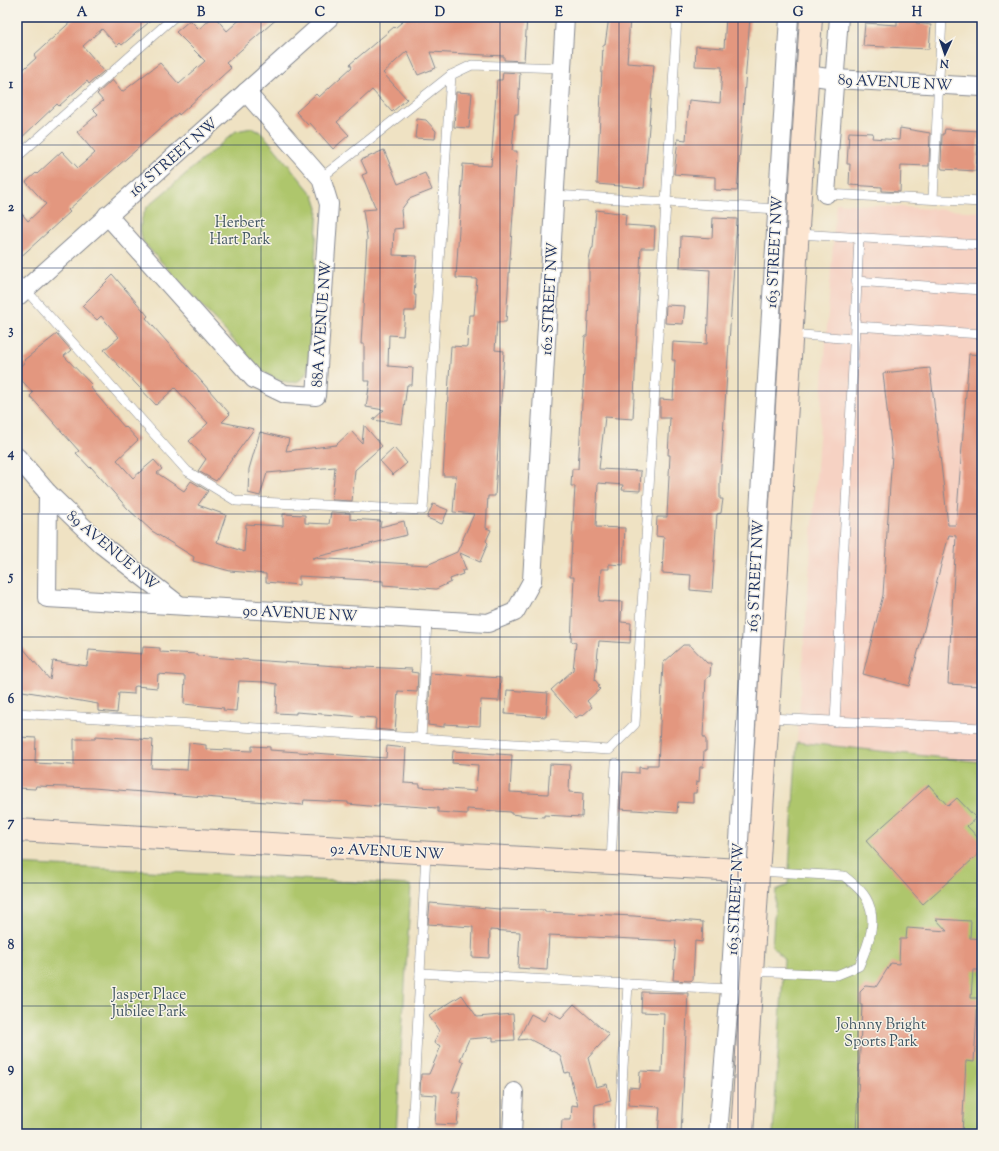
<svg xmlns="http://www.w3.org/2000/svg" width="999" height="1151" font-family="'Sorts Mill Goudy',serif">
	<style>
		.built { fill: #f6d2c3 }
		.green { fill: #aec66c; stroke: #647a65 }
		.building { fill: #e3977f }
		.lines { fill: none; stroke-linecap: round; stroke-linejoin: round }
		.lane-casing { stroke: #858890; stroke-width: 10 }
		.street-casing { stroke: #858890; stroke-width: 20 }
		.secondary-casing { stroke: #858890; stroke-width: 24 }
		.lane { stroke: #fff; stroke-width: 9 }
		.street { stroke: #fff; stroke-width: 18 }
		.secondary { stroke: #fce5d0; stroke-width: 22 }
		.grid { fill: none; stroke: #1b2f5e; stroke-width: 1; stroke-opacity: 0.55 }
		.labels { text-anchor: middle; stroke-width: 3; stroke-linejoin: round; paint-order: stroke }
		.street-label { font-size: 15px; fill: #1b2f5e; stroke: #f7f3e8 }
		.park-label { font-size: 15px; fill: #405562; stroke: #f7f3e8 }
		.neatline { fill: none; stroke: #1b2f5e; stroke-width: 1.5 }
		.grid-label { font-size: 13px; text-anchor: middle; font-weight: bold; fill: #1b2f5e }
	</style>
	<rect width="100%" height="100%" fill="#f7f3e8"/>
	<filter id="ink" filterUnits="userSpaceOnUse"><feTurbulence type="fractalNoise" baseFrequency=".025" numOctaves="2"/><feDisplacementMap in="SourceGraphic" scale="8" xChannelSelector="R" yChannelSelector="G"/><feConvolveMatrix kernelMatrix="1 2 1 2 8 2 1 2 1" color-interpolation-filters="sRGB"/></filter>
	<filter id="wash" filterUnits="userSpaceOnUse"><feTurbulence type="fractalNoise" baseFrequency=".012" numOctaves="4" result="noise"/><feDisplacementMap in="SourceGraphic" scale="16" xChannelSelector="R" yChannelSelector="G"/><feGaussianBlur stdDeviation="0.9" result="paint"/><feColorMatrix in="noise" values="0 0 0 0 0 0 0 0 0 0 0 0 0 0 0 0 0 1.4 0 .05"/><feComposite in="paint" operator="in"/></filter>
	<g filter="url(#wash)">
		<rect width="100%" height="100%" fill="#efe2c3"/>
		<polygon class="built" points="836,203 982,212 982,762 797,742"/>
		<g class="green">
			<path d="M252,128L262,133L314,196L318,208L308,370C299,391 277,381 262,371L143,242C139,229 140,219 147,207L236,131Z"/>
			<polygon points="797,742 982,762 982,1134 773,1134 784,959 772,946 776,890 788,885"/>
			<polygon points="17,864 411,885 396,1134 17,1134"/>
		</g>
		<g id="blocks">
			<g class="building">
				<polygon points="76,17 155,17 122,45 120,43 117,46 102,29 83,46 104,71 89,84 87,81 59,106 57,104 17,142 17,75 36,58 34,55"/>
				<polygon points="213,17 215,17 227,31 243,17 279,17 226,63 231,68 179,115 178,113 68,210 70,212 17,260 17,208 28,221 46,204 26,182 36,173 37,174 62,151 78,168 95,153 77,132 98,114 93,109 103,101 97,94 112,80 122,92 160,63 179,84 205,61 176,32 190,20 199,29"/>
				<polygon points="408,17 527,17 524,61 504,60 504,56 430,52 436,68 418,75 407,51 383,73 407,99 392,112 372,90 337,122 349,135 333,149 310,123 308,125 296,112 316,94 319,97 352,67 350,64 394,27 395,28"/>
				<polygon points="609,17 630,17 627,63 654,65 644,188 597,184 603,45 605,45"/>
				<polygon points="726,17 750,17 737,191 715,190 715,177 674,174 678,139 686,140 689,100 720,103 722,67 695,66 696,46 724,48"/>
				<polygon points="897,17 916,17 916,23 931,25 929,49 863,46 865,23 897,25"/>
				<polygon points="503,72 520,73 518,114 515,114 512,151 517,151 506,322 497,322 495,350 504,351 495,496 488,496 486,528 491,530 486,541 488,543 480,562 460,553 466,570 462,571 463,574 450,579 451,582 436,589 383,585 383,581 299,576 299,585 266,582 266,574 230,571 193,561 194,557 152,531 128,509 91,467 90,468 76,453 79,451 30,396 33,393 17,375 17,369 26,361 24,360 57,334 71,350 64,356 92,385 90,387 125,428 126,427 138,440 117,460 133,478 154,460 162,469 157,473 184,491 191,481 208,491 198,505 226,515 217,542 244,552 246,524 283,526 283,514 305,515 305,523 329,524 331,512 350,513 350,519 381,521 380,527 404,521 407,535 312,558 427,565 457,552 474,514 453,512 456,476 443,476 451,346 467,347 469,315 474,315 477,279 456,278 463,164 491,166 497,80 502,80"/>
				<polygon points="456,92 472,93 469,128 454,127"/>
				<polygon points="417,119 426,120 436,131 435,139 415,138"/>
				<polygon points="900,128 930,133 929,166 901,165 900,192 882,191 882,187 849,185 850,164 847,164 849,132 873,133 872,138 899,140"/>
				<polygon points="945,129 979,131 976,171 942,169 941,167 942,134 944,134"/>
				<polygon points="384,150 398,184 425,173 432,190 409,199 401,210 403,228 394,229 393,255 417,256 414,295 416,295 415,311 405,311 403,336 389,335 388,366 413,368 412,385 407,385 402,424 373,420 384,410 366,407 370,381 364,381 364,344 361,344 367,238 363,210 376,209 362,175 367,173 361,160"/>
				<polygon points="596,210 626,214 625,225 655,227 654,248 641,248 633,419 605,417 599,469 641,471 640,491 622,490 623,485 598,483 596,527 625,528 623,565 609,564 609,569 601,569 599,601 622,602 621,622 631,623 630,643 599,641 595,680 600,686 598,687 600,689 587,701 592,707 582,716 580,715 576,718 551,690 573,670 576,643 571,641 574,577 570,577 575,486 571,486 572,469 578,469 585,354 584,353 585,336 587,336 589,302 589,260 592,248 593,248"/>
				<polygon points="713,218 737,219 720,482 720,499 723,499 721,513 717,514 712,592 690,590 691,575 662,573 664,537 656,536 657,517 667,517 670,455 668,455 670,418 660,418 660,399 673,400 675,360 672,360 673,342 707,344 710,270 680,268 681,236 712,238"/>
				<polygon points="113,275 148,316 146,318 230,414 222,422 254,429 216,481 198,471 206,459 189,441 208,423 175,388 156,405 104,350 119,337 101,316 97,320 82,306"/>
				<polygon points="666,305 685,306 683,324 665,323"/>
				<polygon points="969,354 982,355 982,686 948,684 956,536 949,535 909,686 863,674 883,595 892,454 883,373 930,368 948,525 956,525"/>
				<polygon points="364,425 382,446 355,470 352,501 332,500 335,467 267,473 260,496 248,493 249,469 260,432 289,439 286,451 336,445 351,431 362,443"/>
				<polygon points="394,448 407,463 393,475 380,461"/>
				<polygon points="433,504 448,510 442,524 427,518"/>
				<polygon points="17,641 50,680 53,661 87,666 89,650 142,654 143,647 160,648 160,652 197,654 197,656 336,666 412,669 411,672 418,673 417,692 398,691 395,731 375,729 376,718 296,712 296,714 276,713 277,684 265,682 239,681 236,711 223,710 224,708 184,704 185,676 158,674 157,688 136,686 134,687 134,694 119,693 117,713 98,711 98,704 17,690"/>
				<polygon points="683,645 690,645 707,663 711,663 710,676 706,679 703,736 706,740 706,751 704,751 703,767 700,767 699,782 697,781 696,793 693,793 693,803 678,802 677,813 620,809 623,772 639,773 639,767 647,768 647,765 658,765 663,663"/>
				<polygon points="430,673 501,678 499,701 481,700 480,726 444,724 444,727 428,725"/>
				<polygon points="507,690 548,693 546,717 505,714"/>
				<polygon points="96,736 153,740 151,768 187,770 189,743 206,745 206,749 252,751 252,746 270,747 270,750 386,758 387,746 406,748 404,783 420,784 420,787 476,791 478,765 452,763 453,751 512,755 510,792 548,794 550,764 570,765 569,792 583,793 582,817 544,815 544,817 527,816 511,814 511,812 467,809 467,814 438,812 438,808 379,804 379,807 348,804 348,802 304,800 303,805 93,788 36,786 35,789 18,788 19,737 36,738 35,763 74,765 74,739 95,739"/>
				<polygon points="929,785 948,806 957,798 976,818 967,826 982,842 982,851 923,904 866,841"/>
				<polygon points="430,903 499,909 545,910 545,912 634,916 703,922 702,942 695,941 693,980 689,981 673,980 676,941 549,935 547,970 518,968 520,932 490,930 489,958 472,957 473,927 428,924"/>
				<polygon points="936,919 971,921 970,938 982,939 982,970 973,970 971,998 978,998 974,1062 966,1061 962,1134 856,1134 862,1005 860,1005 860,991 865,986 876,987 891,963 899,964 900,939 906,939 907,928 947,931"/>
				<polygon points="642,992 688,993 681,1134 658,1134 660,1107 628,1105 629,1087 639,1088 640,1071 662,1072 664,1013 641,1012"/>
				<polygon points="462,995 477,1017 513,1014 515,1040 493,1041 493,1037 469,1039 460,1060 464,1062 452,1092 460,1092 457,1125 435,1124 437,1095 420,1094 421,1074 429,1074 441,1046 434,1043 439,1031 429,1016"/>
				<polygon points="574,1004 609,1035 588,1058 596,1087 607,1084 611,1101 595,1105 594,1134 561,1134 562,1120 571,1120 572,1105 578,1106 569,1072 565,1073 560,1055 529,1039 518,1040 531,1014 544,1021 549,1011 561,1018"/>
			</g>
		</g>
	</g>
	<g filter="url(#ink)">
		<use href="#blocks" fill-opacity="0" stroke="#858890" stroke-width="1"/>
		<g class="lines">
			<defs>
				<g id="lane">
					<polyline points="17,157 174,17"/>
					<polyline points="321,178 451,75 472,65 562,68"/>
					<polyline points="826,194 982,202"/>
					<polyline points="555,195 777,209"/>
					<polyline points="933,198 942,17"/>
					<polyline points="798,234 982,245"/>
					<polyline points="17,280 187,471 236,501 423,510 451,75"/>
					<polyline points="856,281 982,290"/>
					<polyline points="855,326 859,237"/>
					<polyline points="790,334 854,339"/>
					<polyline points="17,713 609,750 635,724 677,17"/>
					<polyline points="768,718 982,728"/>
					<polyline points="835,722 855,326 982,334"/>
					<polyline points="421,738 427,620"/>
					<polyline points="611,863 616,763"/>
					<path d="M752,971L837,975L859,966C868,945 879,920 866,898C861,889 851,882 844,876L758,871"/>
					<polyline points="420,973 628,984"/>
					<polyline points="412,1134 426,853"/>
					<polyline points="619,1134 628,984 730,989"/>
				</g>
				<g id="street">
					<polyline points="807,75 835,79 982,87"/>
					<polyline points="826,194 839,17"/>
					<polyline points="107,215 254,379 285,394 316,396 329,204 321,178 246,92"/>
					<polyline points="17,297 330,17"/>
					<polyline points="17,457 48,493 102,545 179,605"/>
					<polyline points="48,493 47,598 488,623 515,612 532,581 565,17"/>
					<polyline points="512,1134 514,1092"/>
					<polyline points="718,1134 730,989 789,17"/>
				</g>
				<g id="secondary">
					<polyline points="17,830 758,871"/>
					<polyline points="742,1134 811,17"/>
				</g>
			</defs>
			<use href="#lane" class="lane-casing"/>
			<use href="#street" class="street-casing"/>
			<use href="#secondary" class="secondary-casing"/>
			<use href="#lane" class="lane"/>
			<use href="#street" class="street"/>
			<use href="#secondary" class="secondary"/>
		</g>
	</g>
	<path class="grid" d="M141,17V1134M261,17V1134M380,17V1134M500,17V1134M619,17V1134M738,17V1134M858,17V1134M17,145H982M17,268H982M17,391H982M17,514H982M17,637H982M17,760H982M17,883H982M17,1006H982"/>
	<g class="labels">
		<g class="street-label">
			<text transform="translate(895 82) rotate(3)" y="5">89 AVENUE NW</text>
			<text transform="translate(173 157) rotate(-41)" y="5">161 STREET NW</text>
			<text transform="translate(774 252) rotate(-87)" y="5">163 STREET NW</text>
			<text transform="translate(549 299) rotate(-87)" y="5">162 STREET NW</text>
			<text transform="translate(321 324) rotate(-86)" y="5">88A AVENUE NW</text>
			<text transform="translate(113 550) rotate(40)" y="5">89 AVENUE NW</text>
			<text transform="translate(755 576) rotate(-87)" y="5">163 STREET NW</text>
			<text transform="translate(300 613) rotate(3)" y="5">90 AVENUE NW</text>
			<text transform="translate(387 851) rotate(3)" y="5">92 AVENUE NW</text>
			<text transform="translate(735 899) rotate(-87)" y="5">163 STREET NW</text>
		</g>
		<g class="park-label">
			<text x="240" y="227">Herbert<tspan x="240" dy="17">Hart Park</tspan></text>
			<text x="149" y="999">Jasper Place<tspan x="149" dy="17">Jubilee Park</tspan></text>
			<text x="881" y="1029">Johnny Bright<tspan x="881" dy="17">Sports Park</tspan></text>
		</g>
	</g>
	<rect width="999" height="1151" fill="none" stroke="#f7f3e8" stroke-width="44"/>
	<g transform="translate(945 54) rotate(183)" stroke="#f7f3e8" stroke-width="3" paint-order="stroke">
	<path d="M0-3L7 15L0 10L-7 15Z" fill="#1b2f5e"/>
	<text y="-6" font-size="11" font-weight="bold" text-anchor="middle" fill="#1b2f5e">N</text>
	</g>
	<rect x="22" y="22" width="955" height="1107" class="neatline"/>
	<g class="grid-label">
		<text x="82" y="16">A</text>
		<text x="201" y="16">B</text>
		<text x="320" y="16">C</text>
		<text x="440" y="16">D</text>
		<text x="559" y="16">E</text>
		<text x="679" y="16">F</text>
		<text x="798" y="16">G</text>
		<text x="917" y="16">H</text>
		<text x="11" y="88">1</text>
		<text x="11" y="211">2</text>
		<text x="11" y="334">3</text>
		<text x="11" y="457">4</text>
		<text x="11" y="580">5</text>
		<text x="11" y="703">6</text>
		<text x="11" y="826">7</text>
		<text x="11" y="949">8</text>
		<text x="11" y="1072">9</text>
	</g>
</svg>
